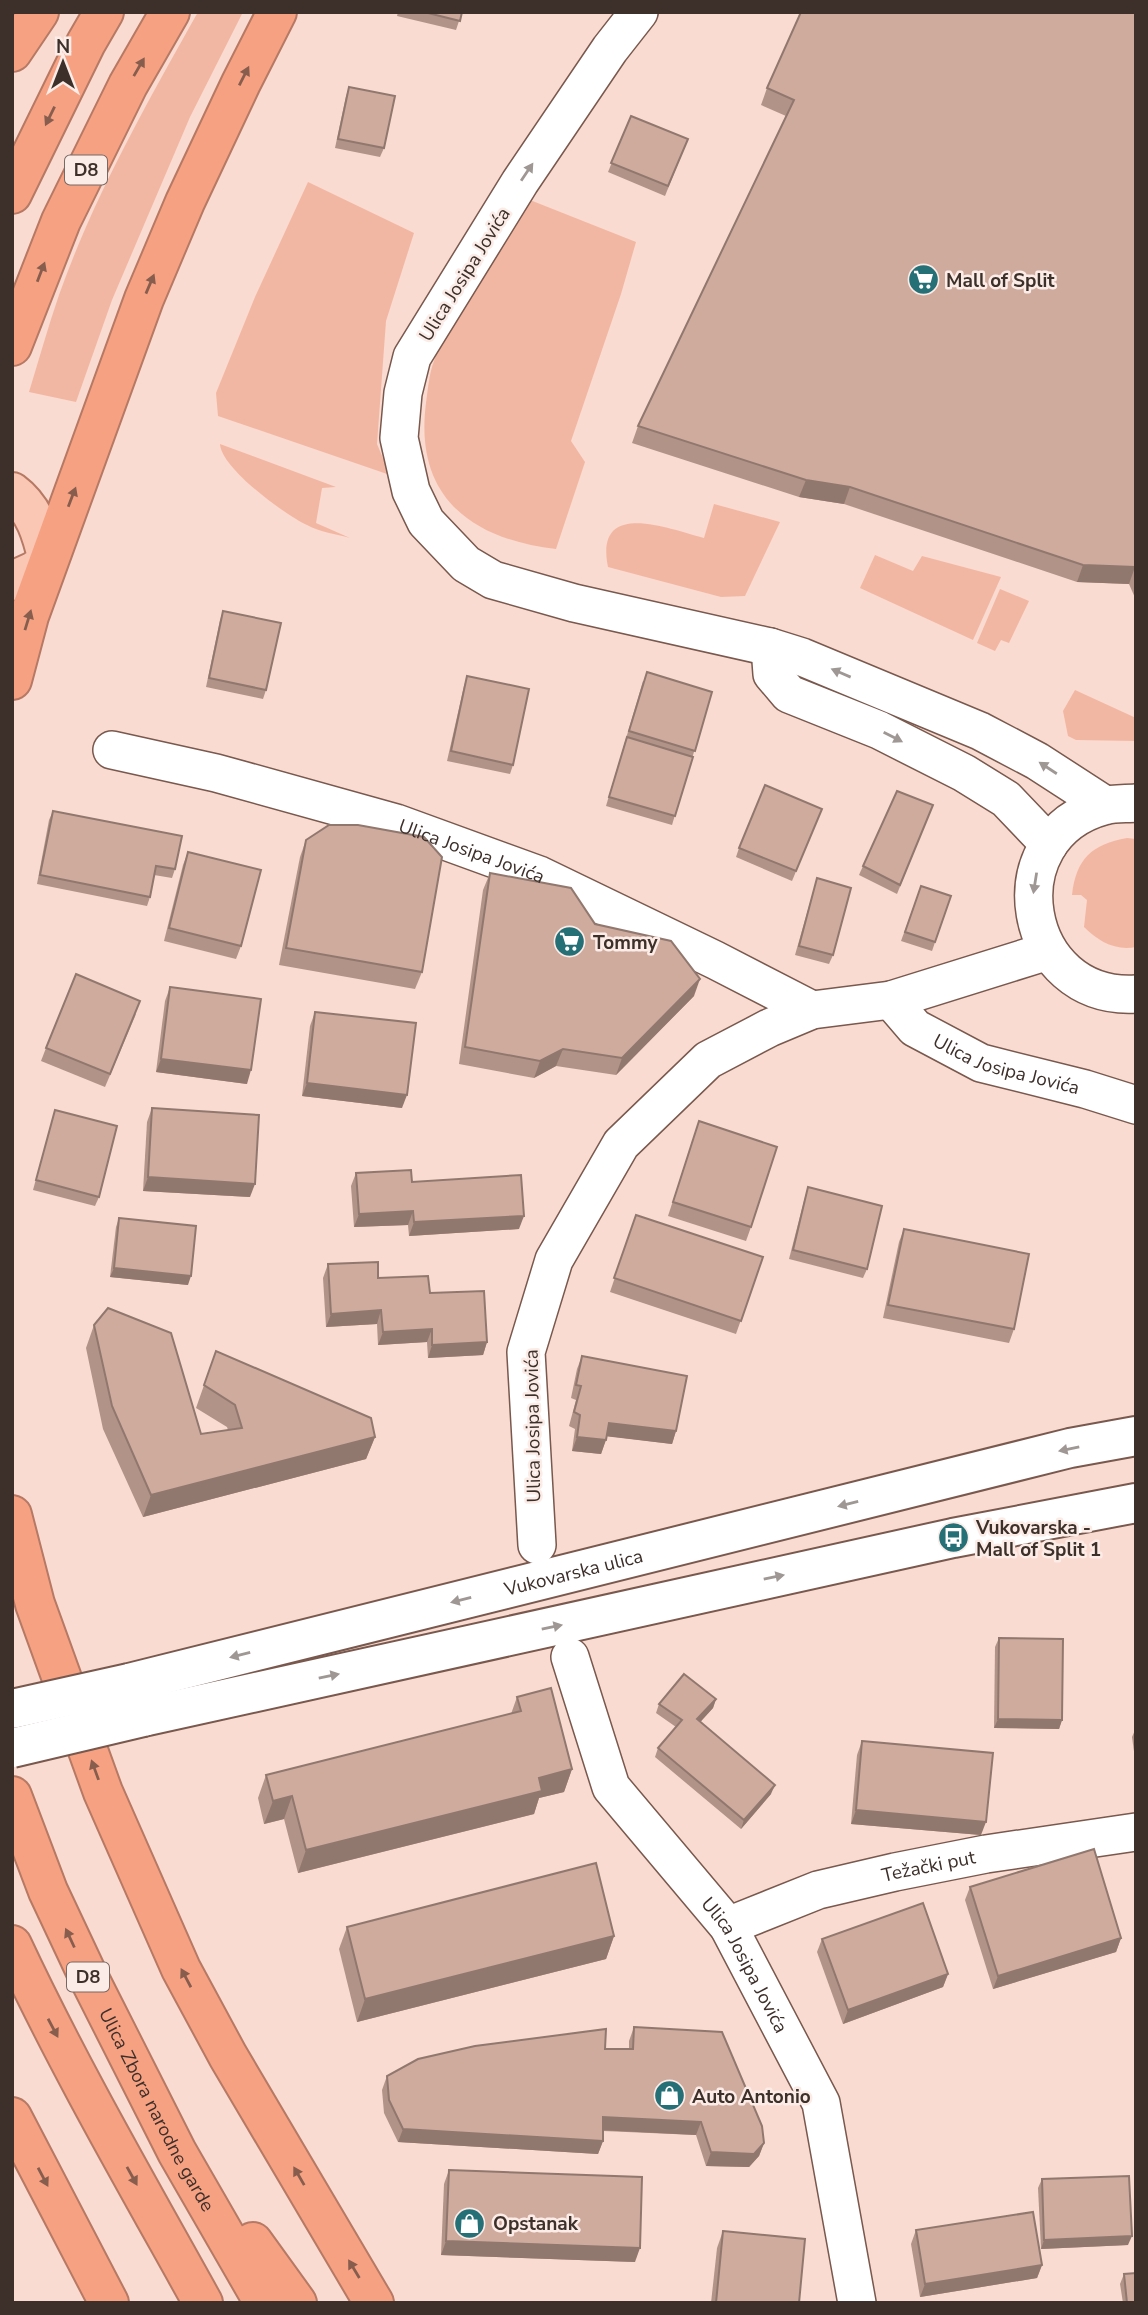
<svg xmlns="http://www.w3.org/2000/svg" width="1148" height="2315" font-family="'Nunito Sans',sans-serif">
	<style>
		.green { fill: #f2b7a2 }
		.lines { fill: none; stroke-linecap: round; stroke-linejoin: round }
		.street-casing { stroke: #79584d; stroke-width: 40 }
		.secondary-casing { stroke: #79584d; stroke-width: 42 }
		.primary-casing { stroke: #b67964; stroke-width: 42 }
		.highway-casing { stroke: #b67964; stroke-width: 42 }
		.street { stroke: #fff; stroke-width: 37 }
		.secondary { stroke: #fff; stroke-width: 38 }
		.primary { stroke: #fac7b5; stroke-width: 38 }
		.highway { stroke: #f7a183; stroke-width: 38 }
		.secondary-bridge-casing { stroke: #79584d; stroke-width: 42; stroke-linecap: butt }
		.secondary-bridge { stroke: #fff; stroke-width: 38 }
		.wall { fill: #b29388 }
		.shaded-wall { fill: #91786f }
		.building { fill: #cfab9e; stroke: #91786f; stroke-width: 2 }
		.oneway { fill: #875d4e }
		.oneway2 { fill: #9e9794 }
		.labels { text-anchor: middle; stroke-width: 5; stroke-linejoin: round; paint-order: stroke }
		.shield { fill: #fcece7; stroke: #766863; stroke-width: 2 }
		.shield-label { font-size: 18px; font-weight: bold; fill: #3d2f2a }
		.street-label { font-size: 19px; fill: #3d2f2a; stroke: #fcece7 }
		.poi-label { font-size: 19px; font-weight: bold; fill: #3d2f2a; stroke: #fcece7; text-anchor: start }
	</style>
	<rect width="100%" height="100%" fill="#fadbd1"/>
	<g class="green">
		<path d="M198,12H243L190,117L112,300L76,402L29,392C39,359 48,327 59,295C94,196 147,103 198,12Z"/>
		<polygon points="308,182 414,233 386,321 377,444 390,475 218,416 216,393 255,297"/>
		<path d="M530,200L636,242L621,294L571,441L585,462L556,549C470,539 414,496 426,403C428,389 429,374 434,361C439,345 452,329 461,315C484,276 507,238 530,200Z"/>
		<path d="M220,444L336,487L322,488L316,523L350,538C336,534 320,532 307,525C285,515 221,468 220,444Z"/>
		<path d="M714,504L780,522L745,596L721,597L608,567C594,498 669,529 704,538Z"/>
		<polygon points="875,555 913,571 922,556 1001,577 973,640 860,588"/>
		<polygon points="1000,589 1029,601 1009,643 1001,640 995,651 977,643"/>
		<polygon points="1075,690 1136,718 1136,741 1076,740 1068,736 1063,711"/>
		<path d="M1127,838L1136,839V947C1115,951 1098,941 1084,927L1087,900L1081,895H1072C1076,859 1092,844 1127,838Z"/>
	</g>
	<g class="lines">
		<defs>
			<g id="street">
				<polyline points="639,12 610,49 520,182 412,357 403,393 399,438 411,491 426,522 466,564 493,580 574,603 770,647 802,657 980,731 1037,761 1105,805"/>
				<polyline points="770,647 772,674 789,694 879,730 964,773 1006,799 1049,844"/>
				<path id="s1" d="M112,750L216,773L396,823L539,875L715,960L812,1010"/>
				<path d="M1136,803C1126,804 1114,803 1104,806C993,836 1021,1001 1136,994"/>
				<path id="s2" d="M891,1000L915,1028L981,1063L1085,1089L1136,1105"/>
				<polyline points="537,1545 526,1352 554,1260 621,1144 708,1060 769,1028 812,1010 891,1000 1048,951"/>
				<path id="s3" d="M570,1657L611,1787L728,1926L821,2103L857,2303"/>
				<path id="s4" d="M728,1926L818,1890L895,1872L986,1854L1136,1832"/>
			</g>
			<g id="secondary">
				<path id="s5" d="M129,1683L1070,1448L1136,1436"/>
				<polyline points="143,1717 953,1538 1136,1503"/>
			</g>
			<path id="primary" d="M12,492C35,509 42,535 48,561L34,571L12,581"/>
			<g id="highway">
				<polyline points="12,52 39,12"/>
				<polyline points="12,194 86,43 104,12"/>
				<polyline points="12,346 61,221 128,85 170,12"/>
				<polyline points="12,680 29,616 144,299 185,202 241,83 277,12"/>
				<polyline points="12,1515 35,1604 103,1792 181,1969 228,2056 374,2303"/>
				<path id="s6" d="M12,1796L48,1891L88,1976L177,2152L264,2303"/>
				<path d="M12,1945C69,2067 137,2184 203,2303"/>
				<polyline points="12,2117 109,2303"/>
				<polyline points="253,2242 297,2303"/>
			</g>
		</defs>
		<use href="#street" class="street-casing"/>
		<use href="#secondary" class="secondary-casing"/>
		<use href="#primary" class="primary-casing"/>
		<use href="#highway" class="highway-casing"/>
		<use href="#street" class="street"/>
		<use href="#secondary" class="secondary"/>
		<use href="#primary" class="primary"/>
		<use href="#highway" class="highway"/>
		<defs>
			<g id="secondary-bridge">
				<polyline points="12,1709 129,1683"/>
				<polyline points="12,1748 143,1717"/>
			</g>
		</defs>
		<use href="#secondary-bridge" class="secondary-bridge-casing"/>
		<use href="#secondary-bridge" class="secondary-bridge"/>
	</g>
	<g class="wall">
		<polygon points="398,12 462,12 456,30 397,16"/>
		<polygon points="1136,12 1136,600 1129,584 1077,582 844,504 799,497 632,443 638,426 786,116 761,105 767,88"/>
		<polygon points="349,87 384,148 380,157 335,148 346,96"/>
		<polygon points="631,116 688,139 665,196 608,172"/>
		<polygon points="223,611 266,690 263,699 206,687 220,620"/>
		<polygon points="467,676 513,765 510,774 447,761 464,686"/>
		<polygon points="643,681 712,692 672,825 606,806"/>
		<polygon points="933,805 897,894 859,875 863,866"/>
		<polygon points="822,809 792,881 736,857 739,848"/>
		<polygon points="53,811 175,869 172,878 154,875 150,897 147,906 37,884 49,820"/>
		<polygon points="306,840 422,972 415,989 279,965 300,857"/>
		<polygon points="188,852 241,946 236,959 164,941 183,865"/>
		<polygon points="490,873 595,924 694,996 616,1075 556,1066 534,1078 459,1064 483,890"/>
		<polygon points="817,878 833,955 829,964 795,955"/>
		<polygon points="921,886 951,896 932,951 901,941"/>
		<polygon points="170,987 247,1084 156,1072 165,1001"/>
		<polygon points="315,1012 402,1108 302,1096 310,1026"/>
		<polygon points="136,1014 105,1087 41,1061 46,1048"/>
		<polygon points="152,1108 250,1197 143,1191 147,1122"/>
		<polygon points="55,1110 99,1197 95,1206 33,1190"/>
		<polygon points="699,1121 751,1227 746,1241 668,1216"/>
		<polygon points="356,1173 412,1182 519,1229 409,1236 408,1225 354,1227 351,1186"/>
		<polygon points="808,1187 867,1269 863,1278 789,1259 805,1197"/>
		<polygon points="636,1215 763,1257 736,1334 610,1292"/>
		<polygon points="119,1218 188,1285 110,1277 116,1227"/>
		<polygon points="904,1229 1014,1329 1009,1343 883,1318 899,1242"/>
		<polygon points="328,1264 378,1278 430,1293 487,1342 483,1355 428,1358 427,1342 378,1345 377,1324 326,1327 323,1278"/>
		<polygon points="94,1325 201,1434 228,1430 227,1427 196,1408 216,1351 375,1437 366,1459 143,1517 103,1429 86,1348"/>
		<polygon points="582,1356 676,1431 672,1444 607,1436 601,1454 572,1451 575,1429 569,1426 576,1400 571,1398 577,1369"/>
		<polygon points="999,1638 1062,1720 1059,1729 994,1728 995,1647"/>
		<polygon points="517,1697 572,1769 564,1792 539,1798 534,1814 298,1873 284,1819 264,1824 258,1798 266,1775 511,1714"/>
		<polygon points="716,1699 713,1708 700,1722 771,1794 741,1829 655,1757 658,1748 676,1727 656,1713 659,1704"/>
		<polygon points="1136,1728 1136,1766 1132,1737"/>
		<polygon points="862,1741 981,1835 851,1824 857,1755"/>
		<polygon points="970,1887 1121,1938 1116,1952 993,1989 965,1900"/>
		<polygon points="347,1927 614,1936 606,1959 357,2022 339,1949"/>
		<polygon points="822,1939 948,1974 943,1987 843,2024 817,1952"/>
		<polygon points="634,2027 764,2143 759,2156 749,2167 706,2166 696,2135 603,2131 603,2141 598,2154 398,2142 384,2113 382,2090 387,2076 605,2049 629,2049 629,2041"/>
		<polygon points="449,2170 635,2262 441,2255 444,2184"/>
		<polygon points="1042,2179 1128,2245 1041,2249 1038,2188"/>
		<polygon points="916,2230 1042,2265 1037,2278 920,2297 911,2244"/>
		<polygon points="723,2231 799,2303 711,2303 717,2248"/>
		<polygon points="1124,2274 1136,2303 1123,2303 1120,2284"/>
	</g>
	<g class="shaded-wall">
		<polygon points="806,480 850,487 844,504 799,497"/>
		<polygon points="1083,565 1135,567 1129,584 1077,582"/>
		<polygon points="700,979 694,996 616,1075 622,1058"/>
		<polygon points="563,1049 556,1066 534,1078 540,1061"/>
		<polygon points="161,1059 251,1070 247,1084 156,1072"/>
		<polygon points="307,1083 407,1095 402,1108 302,1096"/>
		<polygon points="148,1177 255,1184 250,1197 143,1191"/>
		<polygon points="413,1211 408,1225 354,1227 359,1214"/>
		<polygon points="524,1216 519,1229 409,1236 414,1222"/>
		<polygon points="114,1268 191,1276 188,1285 110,1277"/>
		<polygon points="381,1310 377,1324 326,1327 331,1314"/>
		<polygon points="432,1329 427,1342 378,1345 383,1332"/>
		<polygon points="487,1342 483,1355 428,1358 432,1345"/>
		<polygon points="609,1423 676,1431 672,1444 604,1436"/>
		<polygon points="375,1437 366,1459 143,1517 151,1495"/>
		<polygon points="577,1437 606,1440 601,1454 572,1451"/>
		<polygon points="716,1699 713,1708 694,1729 697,1719"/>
		<polygon points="998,1719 1062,1720 1059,1729 994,1728"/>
		<polygon points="572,1769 564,1792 539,1798 534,1814 298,1873 306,1850 539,1778"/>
		<polygon points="775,1785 771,1794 741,1829 744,1820"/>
		<polygon points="292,1796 284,1819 264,1824 273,1801"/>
		<polygon points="856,1810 986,1822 981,1835 851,1824"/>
		<polygon points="614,1936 606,1959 357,2022 365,1999"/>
		<polygon points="1121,1938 1116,1952 993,1989 998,1976"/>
		<polygon points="948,1974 943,1987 843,2024 848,2010"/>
		<polygon points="603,2117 701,2122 696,2135 598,2130"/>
		<polygon points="403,2129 603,2141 598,2154 398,2142"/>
		<polygon points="764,2143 759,2156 749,2167 706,2166 711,2152"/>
		<polygon points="1132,2236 1128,2245 1041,2249 1044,2240"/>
		<polygon points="446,2241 640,2248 635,2262 441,2255"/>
		<polygon points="1042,2265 1037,2278 920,2297 925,2284"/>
	</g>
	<g class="building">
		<polygon points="424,12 462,12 460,21"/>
		<polygon points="801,12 1136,12 1136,568 1135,567 1083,565 850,487 806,480 638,426 794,100 767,88"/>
		<polygon points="349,87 395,96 384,148 338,139"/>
		<polygon points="631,116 688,139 668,186 611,163"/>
		<polygon points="223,611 281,623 266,690 209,678"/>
		<polygon points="647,672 712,692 695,751 629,731"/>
		<polygon points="467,676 529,689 513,765 451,751"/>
		<polygon points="627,737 693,757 675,816 609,797"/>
		<polygon points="765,785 822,809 796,871 739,848"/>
		<polygon points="897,791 933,805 900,885 863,866"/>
		<polygon points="53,811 182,836 175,869 156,866 150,897 40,875"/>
		<polygon points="329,825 358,825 424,837 442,857 422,972 286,948 306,840"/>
		<polygon points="188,852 261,870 241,946 169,928"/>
		<polygon points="490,873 571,888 595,924 671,941 700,979 622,1058 563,1049 540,1061 465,1047"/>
		<polygon points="817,878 851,888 833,955 799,946"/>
		<polygon points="921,886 951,896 935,942 905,932"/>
		<polygon points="76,974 140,1001 110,1074 46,1048"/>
		<polygon points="170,987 261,999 251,1070 161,1059"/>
		<polygon points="315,1012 416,1023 407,1095 307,1083"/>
		<polygon points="152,1108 259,1115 255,1184 148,1177"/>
		<polygon points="55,1110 117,1126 99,1197 36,1180"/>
		<polygon points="699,1121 777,1147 751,1227 673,1202"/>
		<polygon points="411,1170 412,1182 521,1175 524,1216 414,1222 413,1211 359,1214 356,1173"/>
		<polygon points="808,1187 882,1206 867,1269 793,1250"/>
		<polygon points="636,1215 763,1257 741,1321 614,1278"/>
		<polygon points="119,1218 196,1226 191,1276 114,1268"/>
		<polygon points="904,1229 1029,1254 1014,1329 888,1305"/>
		<polygon points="378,1262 378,1278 428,1276 430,1293 484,1291 487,1342 432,1345 432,1329 383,1332 381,1310 331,1314 328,1264"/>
		<polygon points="108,1308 171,1333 201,1434 242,1428 235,1405 204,1385 216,1351 371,1418 375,1437 151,1495 112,1406 94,1325"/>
		<polygon points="582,1356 687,1376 676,1431 609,1423 606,1440 577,1437 580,1415 574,1412 581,1386 576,1385"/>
		<polygon points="999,1638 1063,1639 1062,1720 998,1719"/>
		<polygon points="684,1674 716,1699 697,1719 775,1785 744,1820 658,1748 682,1720 659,1704"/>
		<polygon points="551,1688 572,1769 539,1778 542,1791 306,1850 292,1796 273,1801 266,1775 521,1711 517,1697"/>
		<polygon points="862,1741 993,1753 986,1822 856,1810"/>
		<polygon points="1094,1849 1121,1938 998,1976 970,1887"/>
		<polygon points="596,1863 614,1936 365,1999 347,1927"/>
		<polygon points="923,1903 948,1974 848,2010 822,1939"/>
		<polygon points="634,2027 722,2032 762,2126 764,2143 754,2154 711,2152 701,2122 603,2117 603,2141 403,2129 389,2100 387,2076 418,2059 475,2046 606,2029 605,2049 633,2049"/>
		<polygon points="449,2170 642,2177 640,2248 446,2241"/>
		<polygon points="1129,2176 1132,2236 1044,2240 1042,2179"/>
		<polygon points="1033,2212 1042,2265 925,2284 916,2230"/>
		<polygon points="723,2231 805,2239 799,2303 716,2303"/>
		<polygon points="1136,2273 1136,2303 1127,2303 1124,2274"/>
	</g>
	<defs><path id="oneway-solid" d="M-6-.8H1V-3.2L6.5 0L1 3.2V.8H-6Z" transform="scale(1.75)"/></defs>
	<g class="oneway">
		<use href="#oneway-solid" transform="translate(139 67) rotate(-60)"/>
		<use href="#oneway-solid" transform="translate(244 76) rotate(-63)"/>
		<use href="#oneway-solid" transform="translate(50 116) rotate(116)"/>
		<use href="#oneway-solid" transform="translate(41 272) rotate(-69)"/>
		<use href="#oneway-solid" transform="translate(150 284) rotate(-67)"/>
		<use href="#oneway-solid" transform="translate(72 497) rotate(-69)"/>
		<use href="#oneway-solid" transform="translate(28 620) rotate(-73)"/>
		<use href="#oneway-solid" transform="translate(95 1770) rotate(-110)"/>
		<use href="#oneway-solid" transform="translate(70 1938) rotate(-115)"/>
		<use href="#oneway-solid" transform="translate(186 1978) rotate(-118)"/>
		<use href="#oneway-solid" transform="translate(53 2028) rotate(62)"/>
		<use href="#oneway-solid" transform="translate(132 2176) rotate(61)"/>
		<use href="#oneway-solid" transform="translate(299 2176) rotate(-120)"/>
		<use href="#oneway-solid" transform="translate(43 2177) rotate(62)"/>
		<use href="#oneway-solid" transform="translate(354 2269) rotate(-121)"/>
	</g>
	<g class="oneway2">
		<use href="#oneway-solid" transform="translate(527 172) rotate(-56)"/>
		<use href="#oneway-solid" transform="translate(841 673) rotate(-157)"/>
		<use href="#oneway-solid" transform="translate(893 737) rotate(27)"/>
		<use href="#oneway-solid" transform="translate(1048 768) rotate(-147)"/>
		<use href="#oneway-solid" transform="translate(1035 883) rotate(99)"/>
		<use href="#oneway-solid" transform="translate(1069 1449) rotate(168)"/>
		<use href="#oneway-solid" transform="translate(848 1504) rotate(166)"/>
		<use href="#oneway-solid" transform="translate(774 1577) rotate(-12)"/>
		<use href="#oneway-solid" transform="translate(461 1600) rotate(166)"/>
		<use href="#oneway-solid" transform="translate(552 1627) rotate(-12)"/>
		<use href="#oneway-solid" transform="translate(240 1655) rotate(166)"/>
		<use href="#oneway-solid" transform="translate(329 1676) rotate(-12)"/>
	</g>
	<defs>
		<symbol id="supermarket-disc" viewBox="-11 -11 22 22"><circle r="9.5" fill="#256f76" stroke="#fcece7"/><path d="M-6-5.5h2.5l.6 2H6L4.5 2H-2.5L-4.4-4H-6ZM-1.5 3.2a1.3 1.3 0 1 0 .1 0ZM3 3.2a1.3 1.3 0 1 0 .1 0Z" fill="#fff"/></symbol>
		<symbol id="bus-disc" viewBox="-11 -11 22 22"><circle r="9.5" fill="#256f76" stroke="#fcece7"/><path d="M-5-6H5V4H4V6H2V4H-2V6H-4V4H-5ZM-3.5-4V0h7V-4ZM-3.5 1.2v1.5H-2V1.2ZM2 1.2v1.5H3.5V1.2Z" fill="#fff"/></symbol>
		<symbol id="shop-disc" viewBox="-11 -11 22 22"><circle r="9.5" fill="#256f76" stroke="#fcece7"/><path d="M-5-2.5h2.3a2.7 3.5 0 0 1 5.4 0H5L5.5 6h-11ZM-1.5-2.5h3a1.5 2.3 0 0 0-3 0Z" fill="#fff"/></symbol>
	</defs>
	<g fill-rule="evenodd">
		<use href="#supermarket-disc" x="906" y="262" width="35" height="35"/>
		<use href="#supermarket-disc" x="552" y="924" width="35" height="35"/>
		<use href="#bus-disc" x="936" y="1520" width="35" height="35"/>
		<use href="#shop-disc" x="652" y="2078" width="35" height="35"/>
		<use href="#shop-disc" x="452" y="2206" width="35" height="35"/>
	</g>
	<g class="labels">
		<g class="shield">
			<rect x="65" y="155.5" width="42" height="29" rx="5"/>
			<rect x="67" y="1962.5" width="42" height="29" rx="5"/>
		</g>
		<g class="shield-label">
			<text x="86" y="176">D8</text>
			<text x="88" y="1983">D8</text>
		</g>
		<g class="street-label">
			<text transform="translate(464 274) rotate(-58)" y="7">Ulica Josipa Jovića</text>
			<text dy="7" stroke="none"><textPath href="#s1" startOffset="374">Ulica Josipa Jovića</textPath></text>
			<text dy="7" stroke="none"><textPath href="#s2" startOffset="136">Ulica Josipa Jovića</textPath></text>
			<text transform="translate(532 1426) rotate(-91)" y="7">Ulica Josipa Jovića</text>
			<text dy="7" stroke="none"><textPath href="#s5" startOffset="458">Vukovarska ulica</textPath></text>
			<text dy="7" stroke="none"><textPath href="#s4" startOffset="210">Težački put</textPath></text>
			<text dy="7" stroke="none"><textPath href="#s3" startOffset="360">Ulica Josipa Jovića</textPath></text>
			<text dy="7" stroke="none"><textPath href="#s6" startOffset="346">Ulica Zbora narodne garde</textPath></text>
		</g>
		<g class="poi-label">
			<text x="946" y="287">Mall of Split</text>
			<text x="593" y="949">Tommy</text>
			<text x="976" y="1534">Vukovarska -<tspan x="976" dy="22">Mall of Split 1</tspan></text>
			<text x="692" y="2103">Auto Antonio</text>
			<text x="493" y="2230">Opstanak</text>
		</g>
	</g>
	<rect width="1148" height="2315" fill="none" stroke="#3d2f2a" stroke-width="28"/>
	<g transform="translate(63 63)" stroke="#fcece7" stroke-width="5" paint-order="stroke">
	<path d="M0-5L12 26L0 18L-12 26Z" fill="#3d2f2a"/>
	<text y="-10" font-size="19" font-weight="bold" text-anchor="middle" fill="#3d2f2a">N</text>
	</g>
</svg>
